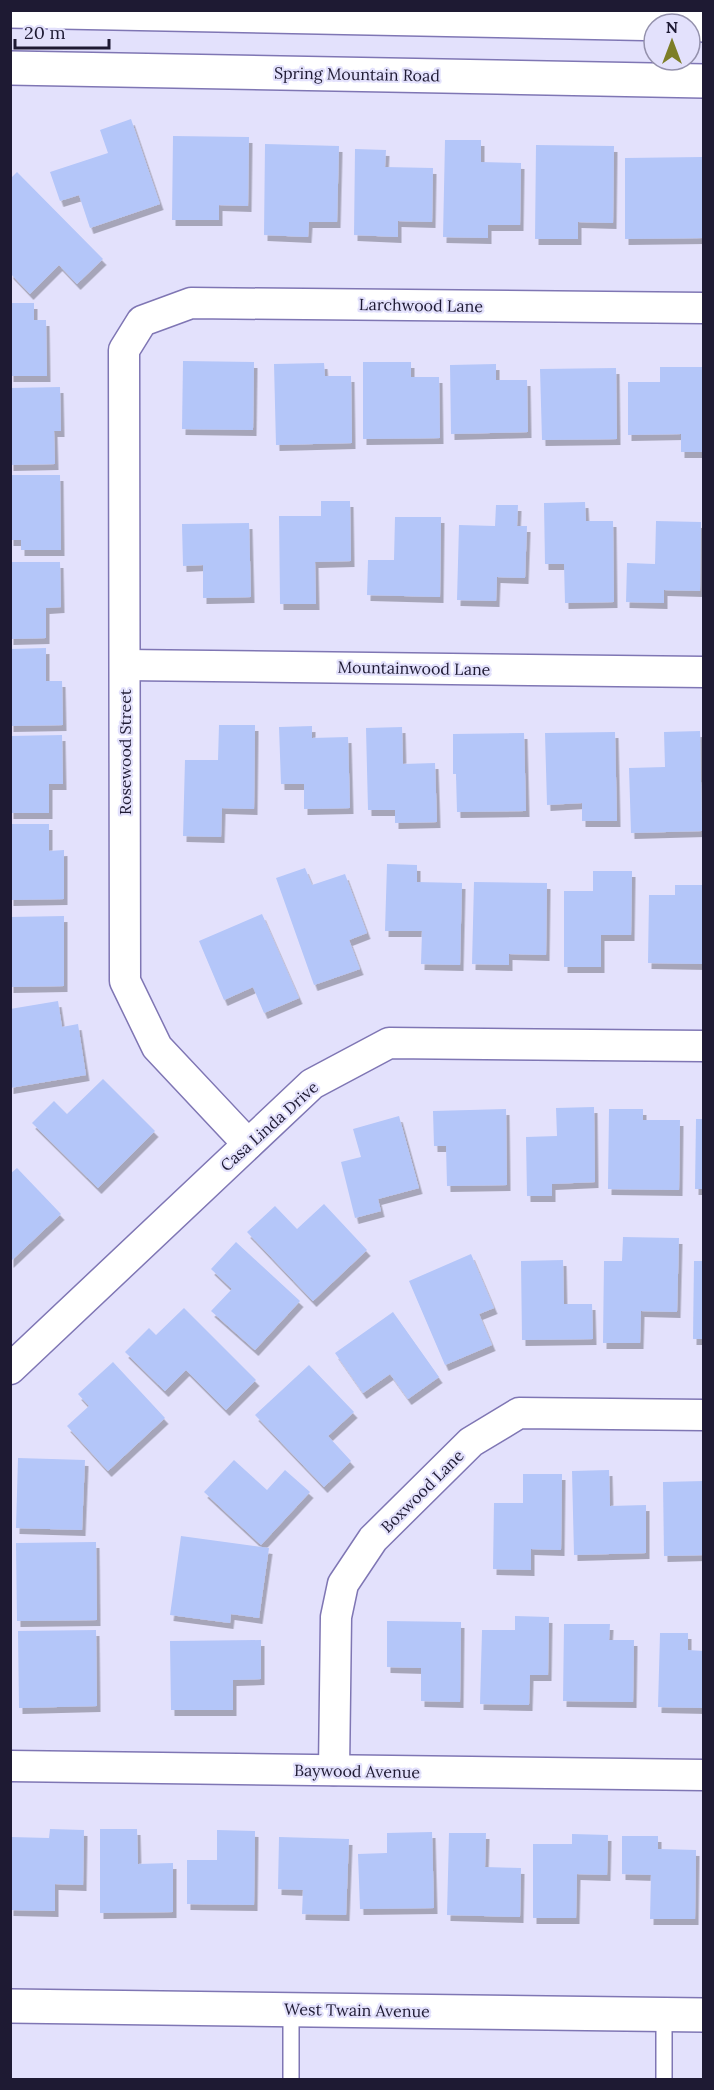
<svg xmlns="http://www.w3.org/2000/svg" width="714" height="2090" font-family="Lora,serif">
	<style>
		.building { fill: #b4c6f9; filter: url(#shadow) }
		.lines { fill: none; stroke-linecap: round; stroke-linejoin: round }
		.lane-casing { stroke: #7f76b4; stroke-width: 18 }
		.street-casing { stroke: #7f76b4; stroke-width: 33 }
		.secondary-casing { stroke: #7f76b4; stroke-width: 36 }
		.lane { stroke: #fff; stroke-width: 15 }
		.street { stroke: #fff; stroke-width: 30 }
		.secondary { stroke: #fff; stroke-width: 33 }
		.labels { text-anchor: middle; stroke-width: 4.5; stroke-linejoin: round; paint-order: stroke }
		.street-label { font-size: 16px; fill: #1e1a33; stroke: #e3e1fc }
	</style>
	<defs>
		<filter id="shadow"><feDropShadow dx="3.5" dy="6" stdDeviation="0" flood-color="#0004"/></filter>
	</defs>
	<rect width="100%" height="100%" fill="#e3e1fc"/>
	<g class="building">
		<polygon points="131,119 160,204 90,228 79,195 60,201 50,172 108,153 100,130"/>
		<polygon points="173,136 249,137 248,206 219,205 219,220 172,220"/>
		<polygon points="445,140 481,140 481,162 521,163 520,225 488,225 488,238 443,237"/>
		<polygon points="265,144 339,146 337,222 309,222 308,237 264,235"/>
		<polygon points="536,145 614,146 613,223 578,222 578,239 535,239"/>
		<polygon points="355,149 386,150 385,167 433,168 432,222 398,221 398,237 354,235"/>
		<polygon points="702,157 703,238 625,239 625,158"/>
		<polygon points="17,172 103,259 77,284 59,265 30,294 10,273 10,179"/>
		<polygon points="10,303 34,303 34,320 46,320 47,376 10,376"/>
		<polygon points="183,361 254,362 253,430 182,429"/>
		<polygon points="363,362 411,362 411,377 439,377 440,438 363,439"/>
		<polygon points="324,363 325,376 351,376 352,443 276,445 274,364"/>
		<polygon points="496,364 496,380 527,380 528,432 451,434 450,365"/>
		<polygon points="660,367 704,367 704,452 681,452 681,434 628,435 628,382 660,382"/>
		<polygon points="616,368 617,439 542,440 540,369"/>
		<polygon points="60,387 61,431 54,431 55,464 10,465 10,388"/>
		<polygon points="10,475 60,475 61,550 21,550 21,540 10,540"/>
		<polygon points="321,501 350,501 351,561 315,562 316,604 280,604 279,516 321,516"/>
		<polygon points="585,502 586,521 613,521 614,602 565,603 564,564 545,564 544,503"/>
		<polygon points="496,505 518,505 517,526 527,526 525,578 497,577 496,601 457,600 459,525 495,526"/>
		<polygon points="395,517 441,517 440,597 367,595 368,560 394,560"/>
		<polygon points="656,521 701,522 700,591 664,590 664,603 626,602 627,563 655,564"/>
		<polygon points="249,523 251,597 203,598 203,565 183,566 182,524"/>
		<polygon points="10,562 60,562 61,607 46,608 46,638 10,639"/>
		<polygon points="46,648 46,681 62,681 63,725 10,726 10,649"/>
		<polygon points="219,725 255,725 254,809 222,808 221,837 183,836 185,760 218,760"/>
		<polygon points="312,726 312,738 348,737 350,808 304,809 304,784 281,784 279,727"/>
		<polygon points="402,727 403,764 435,763 437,822 395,823 395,810 368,810 366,728"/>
		<polygon points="700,731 702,831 631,833 629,768 665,767 664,732"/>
		<polygon points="615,732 617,821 582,821 582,803 547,805 545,733"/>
		<polygon points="524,733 526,811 457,812 456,774 453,774 453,734"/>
		<polygon points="62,735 63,784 49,784 49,813 10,813 10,736"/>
		<polygon points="10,824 49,824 49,851 64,850 64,899 10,900"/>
		<polygon points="387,864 417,865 417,882 462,883 460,965 421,964 422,931 385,931"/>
		<polygon points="305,868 312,885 345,874 367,933 349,940 360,969 314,985 276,878"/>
		<polygon points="593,871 632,871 631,935 601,935 601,967 564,967 564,891 593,891"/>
		<polygon points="474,882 547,883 546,955 509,954 509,965 472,964"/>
		<polygon points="675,885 704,885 704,964 648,963 649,895 675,895"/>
		<polygon points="262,914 299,998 264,1013 253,987 224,1000 199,941"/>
		<polygon points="64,916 64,986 10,987 10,917"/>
		<polygon points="58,1001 62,1027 78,1024 86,1075 10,1088 10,1009"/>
		<polygon points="103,1079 155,1131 98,1188 32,1123 54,1101 67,1114"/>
		<polygon points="594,1107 595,1182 552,1184 552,1196 527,1196 526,1137 557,1136 556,1108"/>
		<polygon points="506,1109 507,1185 447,1186 446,1146 434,1146 433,1111"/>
		<polygon points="609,1109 643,1109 643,1120 680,1120 679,1190 608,1189"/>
		<polygon points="399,1116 419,1188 378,1199 381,1211 355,1218 341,1162 361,1157 353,1129"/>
		<polygon points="696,1119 704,1119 704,1189 695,1189"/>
		<polygon points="17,1168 61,1214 10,1262 10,1174"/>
		<polygon points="324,1204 367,1250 313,1301 247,1232 275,1206 297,1229"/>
		<polygon points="623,1237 679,1238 677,1312 641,1311 640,1343 603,1343 604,1261 622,1261"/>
		<polygon points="236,1242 300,1301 255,1350 211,1311 232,1289 211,1269"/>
		<polygon points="471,1254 494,1308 479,1314 492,1345 445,1365 409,1281"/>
		<polygon points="563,1260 564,1304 592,1304 593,1339 522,1340 521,1261"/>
		<polygon points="694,1261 704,1261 704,1339 693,1339"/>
		<polygon points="184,1308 256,1380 226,1410 186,1370 165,1391 125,1352 149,1328 156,1335"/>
		<polygon points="393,1312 439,1377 408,1399 390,1374 363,1393 335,1353"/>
		<polygon points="113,1362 165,1418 108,1471 67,1426 89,1406 78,1394"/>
		<polygon points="309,1365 354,1412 328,1436 351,1461 324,1487 255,1415"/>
		<polygon points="18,1458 85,1460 82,1530 16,1528"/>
		<polygon points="234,1460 267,1490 285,1470 310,1492 261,1545 204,1492"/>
		<polygon points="609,1470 610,1506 646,1505 646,1553 574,1555 572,1471"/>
		<polygon points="523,1474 562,1474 561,1550 531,1549 531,1570 493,1569 494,1503 523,1503"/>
		<polygon points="704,1481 704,1555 664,1556 663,1482"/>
		<polygon points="181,1536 269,1548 259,1618 231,1614 230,1623 170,1615"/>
		<polygon points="96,1542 97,1620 17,1621 16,1543"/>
		<polygon points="515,1616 549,1617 548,1675 530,1675 529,1705 480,1704 482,1630 515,1630"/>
		<polygon points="387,1621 461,1622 460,1702 421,1701 421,1668 387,1667"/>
		<polygon points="564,1624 610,1624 609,1640 634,1640 633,1702 563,1701"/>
		<polygon points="96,1630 97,1706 19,1708 18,1631"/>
		<polygon points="660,1633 688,1633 688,1650 704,1651 703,1708 658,1707"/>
		<polygon points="261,1640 261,1679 233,1680 233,1710 171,1710 170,1641"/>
		<polygon points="50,1829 84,1830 83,1885 55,1884 55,1911 10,1910 10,1837 49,1838"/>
		<polygon points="100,1829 137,1829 138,1864 173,1863 173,1912 100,1913"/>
		<polygon points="217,1830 255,1831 254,1905 187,1904 187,1860 217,1860"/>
		<polygon points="432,1832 434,1908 360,1909 358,1854 387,1853 387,1833"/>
		<polygon points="449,1833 486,1833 485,1867 521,1868 520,1917 447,1915"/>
		<polygon points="572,1834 608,1835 607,1875 577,1874 576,1918 533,1918 533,1844 572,1844"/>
		<polygon points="622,1836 658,1836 658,1849 696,1850 695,1919 650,1919 651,1875 622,1874"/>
		<polygon points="279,1837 349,1839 346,1915 302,1914 303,1890 278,1889"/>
	</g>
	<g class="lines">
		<defs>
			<g id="lane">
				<polyline points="664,2014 664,2080"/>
				<polyline points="291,2080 291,2010"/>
			</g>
			<g id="street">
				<polyline points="125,665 704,672"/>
				<polyline points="248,1144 157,1047 125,981 124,350 142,321 191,303 704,308"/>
				<polyline points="10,1369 312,1084 389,1043 704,1046"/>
				<polyline points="10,1766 704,1775"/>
				<polyline points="334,1770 336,1617 343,1584 373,1539 471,1442 519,1413 704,1415"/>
			</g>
			<g id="secondary">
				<polyline points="10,11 669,24"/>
				<polyline points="690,24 704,25"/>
				<polyline points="10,68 704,81"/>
				<polyline points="10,2006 704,2015"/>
			</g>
		</defs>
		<use href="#lane" class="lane-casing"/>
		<use href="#street" class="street-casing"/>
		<use href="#secondary" class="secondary-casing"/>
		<use href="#lane" class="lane"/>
		<use href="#street" class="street"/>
		<use href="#secondary" class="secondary"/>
	</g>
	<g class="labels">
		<g class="street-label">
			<text transform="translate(357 74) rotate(1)" y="6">Spring Mountain Road</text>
			<text transform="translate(421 305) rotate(1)" y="6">Larchwood Lane</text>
			<text transform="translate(414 668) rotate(1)" y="6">Mountainwood Lane</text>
			<text transform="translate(125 752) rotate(-90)" y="6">Rosewood Street</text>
			<text transform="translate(269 1126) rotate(-42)" y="6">Casa Linda Drive</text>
			<text transform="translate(422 1491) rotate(-45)" y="6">Boxwood Lane</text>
			<text transform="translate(357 1771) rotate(1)" y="6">Baywood Avenue</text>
			<text transform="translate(357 2010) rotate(1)" y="6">West Twain Avenue</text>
		</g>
	</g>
	<rect width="714" height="2090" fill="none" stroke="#1e1a33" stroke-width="24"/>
	<g transform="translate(672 42)"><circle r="28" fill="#e3e1fc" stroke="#9491ac" stroke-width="1.5"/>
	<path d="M0-4.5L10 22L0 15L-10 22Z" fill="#7d7e27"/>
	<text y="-9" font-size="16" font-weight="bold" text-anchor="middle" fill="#1e1a33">N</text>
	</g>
	<path d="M15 39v9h94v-9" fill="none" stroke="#1e1a33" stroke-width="3"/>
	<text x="24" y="39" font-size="18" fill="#1e1a33" stroke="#e3e1fc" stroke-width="4.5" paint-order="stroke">20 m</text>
</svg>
